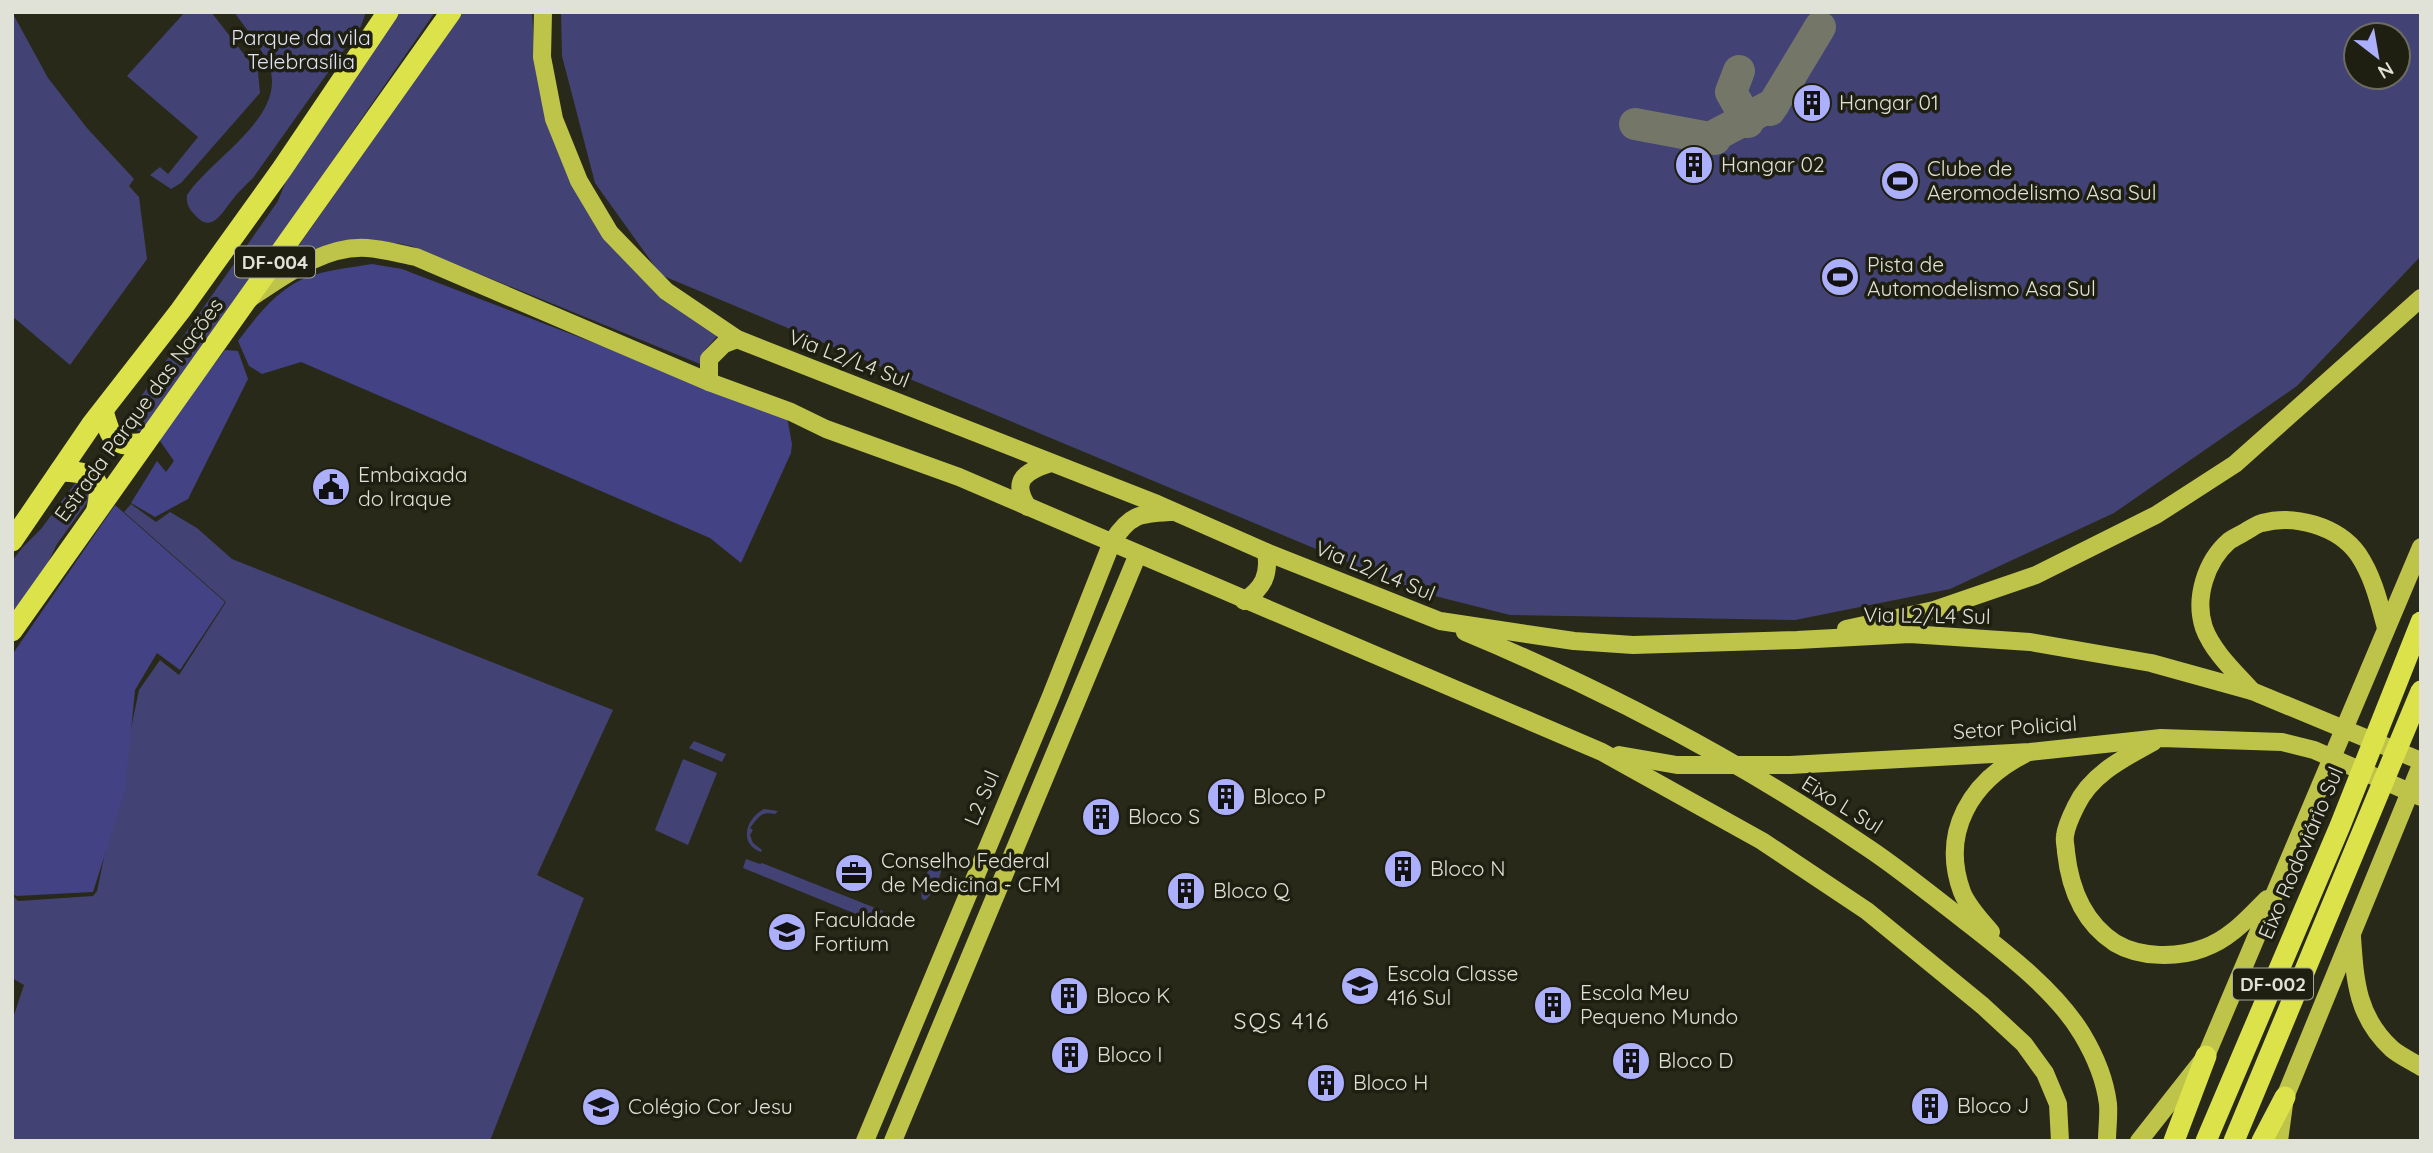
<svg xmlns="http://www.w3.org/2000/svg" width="2433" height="1153" font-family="Quicksand,sans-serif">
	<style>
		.green { fill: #424275; fill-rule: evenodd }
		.forest { fill: #434284 }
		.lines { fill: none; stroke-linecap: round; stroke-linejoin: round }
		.taxiway { stroke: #747668; stroke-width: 32 }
		.primary { stroke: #bec349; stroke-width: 18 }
		.highway { stroke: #dce24a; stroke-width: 21 }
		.labels { text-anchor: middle; stroke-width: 7; stroke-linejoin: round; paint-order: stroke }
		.shield { fill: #1e1f10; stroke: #a6a79b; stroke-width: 2 }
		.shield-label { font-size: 19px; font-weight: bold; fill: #e0e1d7 }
		.park-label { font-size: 21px; fill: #e0e2f7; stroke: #1e1f10 }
		.poi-label { font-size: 21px; fill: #e0e1d7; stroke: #1e1f10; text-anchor: start }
		.street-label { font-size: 21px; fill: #e0e1d7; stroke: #1e1f10 }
		.neighbourhood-label { font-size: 23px; letter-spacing: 2px; fill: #e0e1d7; stroke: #1e1f10 }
	</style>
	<rect width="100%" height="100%" fill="#282919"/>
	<g class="green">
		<polygon points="12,12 48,78 87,128 134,179 129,186 139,197 147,259 70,365 12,316"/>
		<polygon points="185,12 211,12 258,72 260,93 181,183 171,189 150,175 160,167 168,174 198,137 127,76"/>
		<path d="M234,12H366L361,26L253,178C246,185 239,191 233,199C223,211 212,235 195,215C189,209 186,204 187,195C211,158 288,116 269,66C262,47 246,29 234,12Z"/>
		<polygon points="394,12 435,12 298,211 142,431 130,430 126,418 278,201 287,178"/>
		<path d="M462,12H532L535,61L586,207L720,333L705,350L700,364L411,246C368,236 327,241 288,261Z"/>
		<path d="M561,12H2421V256L2297,386L2114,513L1950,589L1795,620L1510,615L1419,592L661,275L595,183L562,56ZM2356,35H2398V77H2356Z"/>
		<polygon points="76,482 88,483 91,497 57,544 45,569 12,616 12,561 22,548 41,529"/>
		<polygon points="131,504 156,522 170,512 197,528 232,559 613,710 537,875 584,898 490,1141 12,1141 12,1021 24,985 12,978 12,895 18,901 93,896 97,891 139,690 160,660 179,675 226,602 124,512"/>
		<polygon points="694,741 726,754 722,762 689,748"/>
		<polygon points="683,759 717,773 688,845 655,830"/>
		<path d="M764,809L778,811L775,814C760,811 758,818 750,828L753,830L750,835L753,843L762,850L761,852C738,844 746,818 764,809Z"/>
		<polygon points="746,859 760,864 762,863 883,911 878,923 743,868"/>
		<path d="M938,860L941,861C944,872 934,894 925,900L922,899C919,888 928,865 938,860Z"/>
	</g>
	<g class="forest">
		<path d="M372,264L402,269L787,417L792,444L791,453L741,563L710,538L301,362L262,374L249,366L238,341C259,313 282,283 317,274C335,269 354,267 372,264Z"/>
		<polygon points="225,350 238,351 248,379 188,499 155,517 131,503 157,461 166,472 174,461 158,438"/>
		<polygon points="115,505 225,602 180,670 157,653 135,690 125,791 93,892 16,896 12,893 12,655"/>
	</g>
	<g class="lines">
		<g class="taxiway">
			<polyline points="1739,71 1731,92 1748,122"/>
			<polyline points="1770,110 1820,27"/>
			<polyline points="1635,124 1715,139"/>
			<polyline points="1710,138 1774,104"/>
		</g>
		<g class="primary">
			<polyline points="543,12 542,57 554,119 579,181 610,233 666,291 737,339 1157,504 1266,552 1440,621 1574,641 1633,645 1797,640 1910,634 2030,642 2151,663 2252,691 2421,761"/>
			<path d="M252,297C285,275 325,245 367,248C383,249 400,254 416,257L709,382L791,412L826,429L959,477L1602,752L1762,841L1867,911L1983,1006L2024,1044L2045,1073L2058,1104L2060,1141"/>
			<polyline points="709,382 709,359 724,344 737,339"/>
			<path d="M1028,507C1010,480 1026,471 1051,463"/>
			<path d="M1244,601C1263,588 1270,575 1266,552"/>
			<polyline points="1846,629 1934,610 2036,575 2156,515 2235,464 2421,298"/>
			<path d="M1465,632C1607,691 1744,763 1871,850C1902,871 1931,895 1960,917C2001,949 2055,989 2082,1034C2094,1054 2105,1080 2108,1104C2109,1116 2107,1129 2107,1141"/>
			<path d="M2252,691C2235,672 2213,652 2204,628C2194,598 2206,561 2229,541C2235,537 2242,534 2248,530C2252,528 2257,524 2262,523C2294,514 2338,526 2358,554C2373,576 2379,602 2386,628"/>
			<path d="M2153,742C2124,758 2091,774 2076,806C2072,814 2066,827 2065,836C2064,841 2066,847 2066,852C2070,889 2083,922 2115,943C2140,958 2178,958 2204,948C2230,939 2248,918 2267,899"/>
			<polyline points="1619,755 1677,765 1790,765 2030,752 2161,738 2282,742 2314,750 2421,797"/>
			<path d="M1991,932C1980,919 1968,907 1962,892C1940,832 1971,781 2025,754"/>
			<path d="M2352,937C2355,981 2357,1017 2392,1049C2400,1056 2412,1061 2421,1067"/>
			<path d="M865,1141L1051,696L1112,542C1130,514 1139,514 1171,512"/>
			<polyline points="893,1141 1138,554"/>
			<polyline points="2139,1141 2206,1056 2421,547"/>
			<polyline points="2279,1141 2285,1097 2421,765"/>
		</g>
		<g class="highway">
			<path d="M103,411C111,439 113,448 145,443"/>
			<path d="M60,471C90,472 105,476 97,509"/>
			<polyline points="12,541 92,424 180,311 282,169 388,12"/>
			<polyline points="12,631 451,12"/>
			<polyline points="2174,1141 2206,1056"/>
			<polyline points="2206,1141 2340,826 2421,622"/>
			<polyline points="2234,1141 2421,691"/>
			<polyline points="2262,1141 2285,1097"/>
		</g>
	</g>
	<defs>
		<symbol id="building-disc" viewBox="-11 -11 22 22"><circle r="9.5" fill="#acaffb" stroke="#1e1f10"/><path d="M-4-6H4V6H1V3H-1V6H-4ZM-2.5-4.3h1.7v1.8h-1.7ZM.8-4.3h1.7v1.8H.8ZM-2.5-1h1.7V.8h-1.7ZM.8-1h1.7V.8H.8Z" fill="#111"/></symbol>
		<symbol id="stadium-disc" viewBox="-11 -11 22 22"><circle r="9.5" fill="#acaffb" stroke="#1e1f10"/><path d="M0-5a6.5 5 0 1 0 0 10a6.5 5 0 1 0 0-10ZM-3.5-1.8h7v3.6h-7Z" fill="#111"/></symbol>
		<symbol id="civic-disc" viewBox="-11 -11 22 22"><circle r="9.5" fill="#acaffb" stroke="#1e1f10"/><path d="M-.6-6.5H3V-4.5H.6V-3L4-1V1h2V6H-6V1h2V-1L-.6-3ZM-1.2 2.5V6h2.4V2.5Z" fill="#111"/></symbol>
		<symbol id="office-disc" viewBox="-11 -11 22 22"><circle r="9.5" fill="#acaffb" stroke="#1e1f10"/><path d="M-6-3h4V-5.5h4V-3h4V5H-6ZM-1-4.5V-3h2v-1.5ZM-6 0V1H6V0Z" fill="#111"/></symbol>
		<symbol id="university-disc" viewBox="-11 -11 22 22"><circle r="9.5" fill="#acaffb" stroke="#1e1f10"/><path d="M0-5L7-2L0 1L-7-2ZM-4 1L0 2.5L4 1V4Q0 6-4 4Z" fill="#111"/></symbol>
		<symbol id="school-disc" viewBox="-11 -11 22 22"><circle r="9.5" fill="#acaffb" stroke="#1e1f10"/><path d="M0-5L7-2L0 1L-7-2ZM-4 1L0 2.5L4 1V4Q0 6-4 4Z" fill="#111"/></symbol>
	</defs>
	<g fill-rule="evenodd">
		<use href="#building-disc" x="1790" y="81" width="44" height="44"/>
		<use href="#building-disc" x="1672" y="143" width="44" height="44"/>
		<use href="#stadium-disc" x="1878" y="159" width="44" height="44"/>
		<use href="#stadium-disc" x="1818" y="255" width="44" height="44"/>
		<use href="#civic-disc" x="309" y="465" width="44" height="44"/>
		<use href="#building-disc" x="1204" y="775" width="44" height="44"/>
		<use href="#building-disc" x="1079" y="795" width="44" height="44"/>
		<use href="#building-disc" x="1381" y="847" width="44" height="44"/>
		<use href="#office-disc" x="832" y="851" width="44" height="44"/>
		<use href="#building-disc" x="1164" y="869" width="44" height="44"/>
		<use href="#university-disc" x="765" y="910" width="44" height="44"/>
		<use href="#school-disc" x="1338" y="964" width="44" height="44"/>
		<use href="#building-disc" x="1047" y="974" width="44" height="44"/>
		<use href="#building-disc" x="1531" y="983" width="44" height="44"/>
		<use href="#building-disc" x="1048" y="1033" width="44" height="44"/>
		<use href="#building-disc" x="1609" y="1039" width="44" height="44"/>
		<use href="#building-disc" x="1304" y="1061" width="44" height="44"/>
		<use href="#building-disc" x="1908" y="1084" width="44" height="44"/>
		<use href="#university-disc" x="579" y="1085" width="44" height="44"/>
	</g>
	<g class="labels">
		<g class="shield">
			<rect x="235" y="246.5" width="80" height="31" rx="5"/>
			<rect x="2233" y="968.5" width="80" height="31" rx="5"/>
		</g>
		<g class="shield-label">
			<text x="275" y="269">DF-004</text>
			<text x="2273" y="991">DF-002</text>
		</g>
		<g class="park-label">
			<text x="301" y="45">Parque da vila<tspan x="301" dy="24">Telebrasília</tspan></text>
		</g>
		<g class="poi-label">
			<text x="1839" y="110">Hangar 01</text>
			<text x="1721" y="172">Hangar 02</text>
			<text x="1927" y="176">Clube de<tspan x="1927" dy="24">Aeromodelismo Asa Sul</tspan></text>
			<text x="1867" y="272">Pista de<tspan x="1867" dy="24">Automodelismo Asa Sul</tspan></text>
			<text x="358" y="482">Embaixada<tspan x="358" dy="24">do Iraque</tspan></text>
			<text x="1253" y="804">Bloco P</text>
			<text x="1128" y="824">Bloco S</text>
			<text x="881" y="868">Conselho Federal<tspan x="881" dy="24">de Medicina - CFM</tspan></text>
			<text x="1430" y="876">Bloco N</text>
			<text x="1213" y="898">Bloco Q</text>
			<text x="814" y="927">Faculdade<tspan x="814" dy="24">Fortium</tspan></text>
			<text x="1387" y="981">Escola Classe<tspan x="1387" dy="24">416 Sul</tspan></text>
			<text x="1580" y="1000">Escola Meu<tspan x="1580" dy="24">Pequeno Mundo</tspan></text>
			<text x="1096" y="1003">Bloco K</text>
			<text x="1097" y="1062">Bloco I</text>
			<text x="1658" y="1068">Bloco D</text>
			<text x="1353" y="1090">Bloco H</text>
			<text x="1957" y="1113">Bloco J</text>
			<text x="628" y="1114">Colégio Cor Jesu</text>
		</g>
		<g class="street-label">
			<text transform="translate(849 359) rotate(21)" y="7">Via L2/L4 Sul</text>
			<text transform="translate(139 410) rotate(-54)" y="7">Estrada Parque das Nações</text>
			<text transform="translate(1375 571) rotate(22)" y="7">Via L2/L4 Sul</text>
			<text transform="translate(1927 616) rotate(1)" y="7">Via L2/L4 Sul</text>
			<text transform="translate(2015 728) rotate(-4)" y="7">Setor Policial</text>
			<text transform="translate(982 798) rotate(-67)" y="7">L2 Sul</text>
			<text transform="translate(1842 805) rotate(32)" y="7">Eixo L Sul</text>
			<text transform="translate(2301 853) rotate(-67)" y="7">Eixo Rodoviário Sul</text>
		</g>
		<g class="neighbourhood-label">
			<text x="1282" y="1029">SQS 416</text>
		</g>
	</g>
	<rect width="2433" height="1153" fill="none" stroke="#e0e1d7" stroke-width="28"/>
	<g transform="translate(2377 56) rotate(149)"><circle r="33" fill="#1e1f10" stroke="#6c6d60" stroke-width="2"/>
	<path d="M0-5L12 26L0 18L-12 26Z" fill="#acaffb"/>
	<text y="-10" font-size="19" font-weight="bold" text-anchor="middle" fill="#e0e1d7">N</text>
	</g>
</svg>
